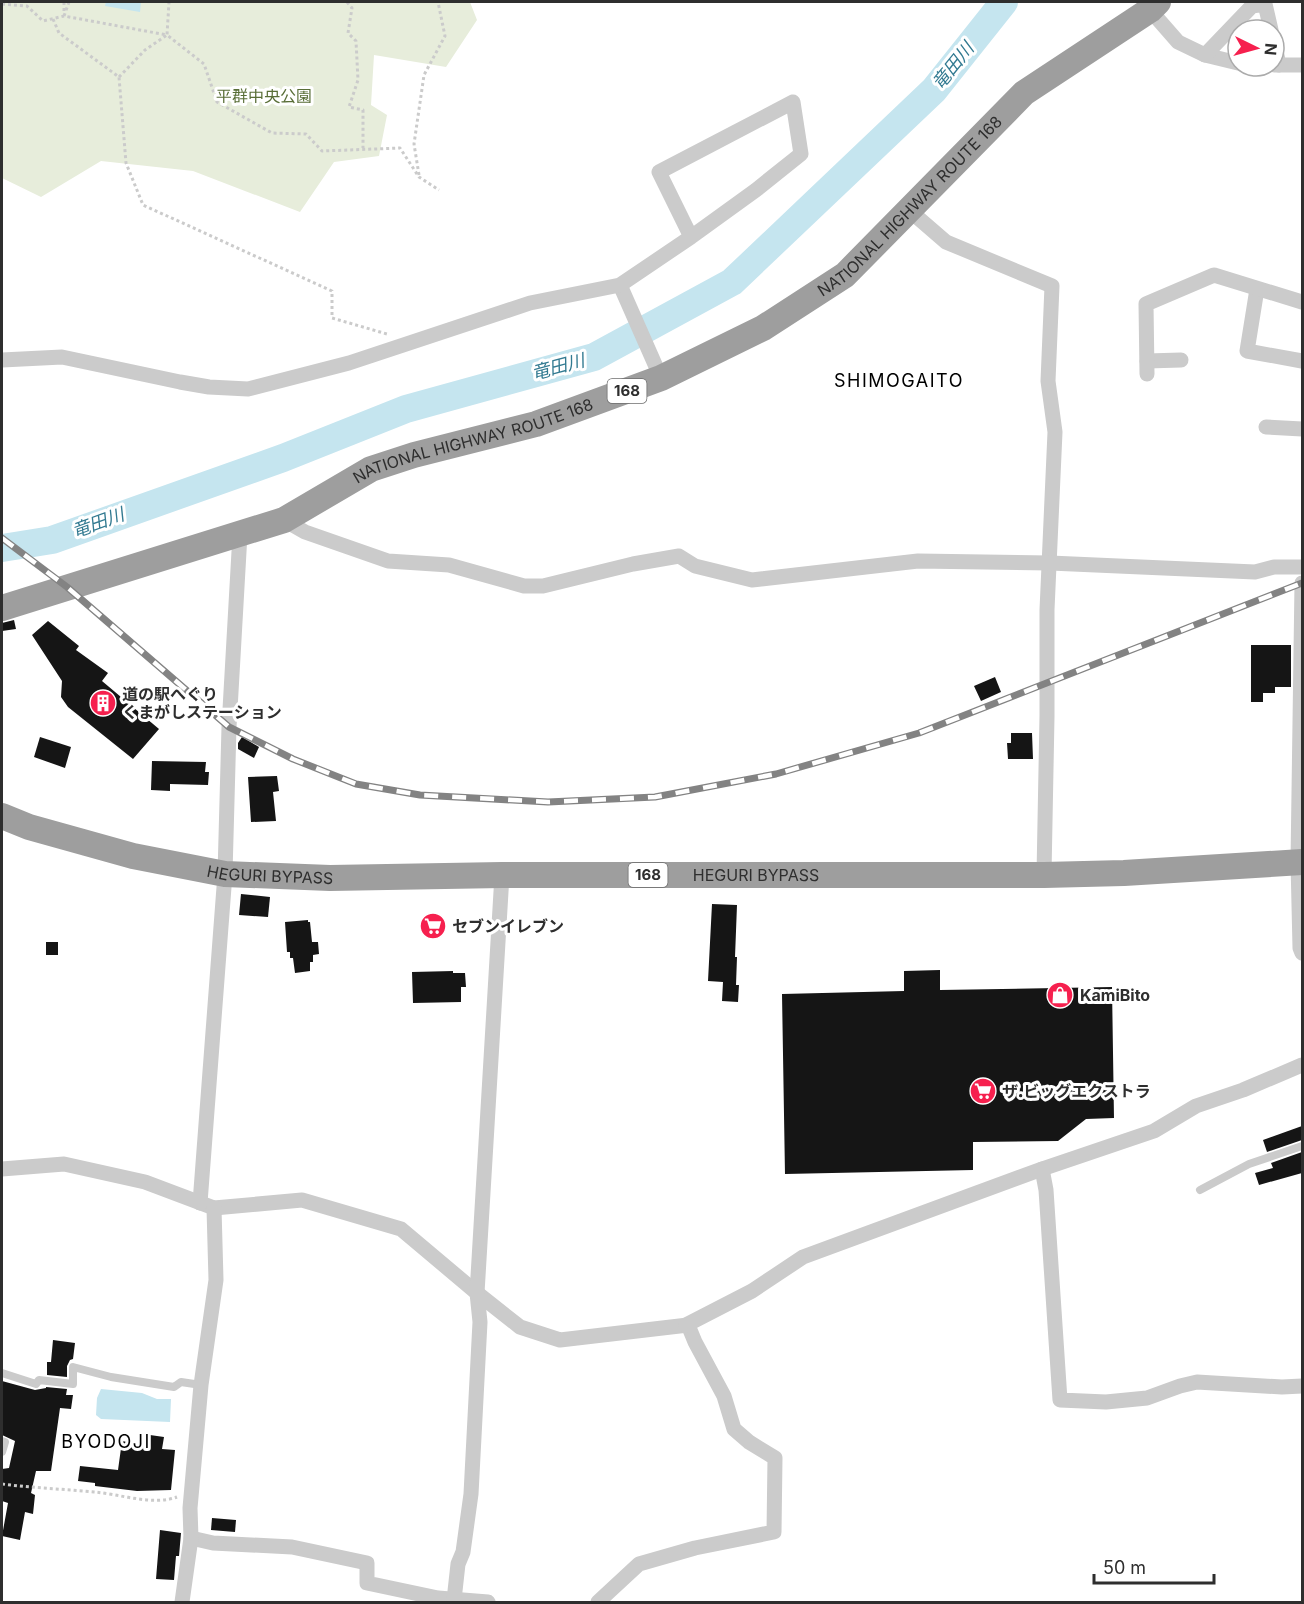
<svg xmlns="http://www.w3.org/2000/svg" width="1304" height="1604" font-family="Inter,'Noto Sans JP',sans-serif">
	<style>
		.green { fill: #e7eddb }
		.water { fill: #c5e5ef }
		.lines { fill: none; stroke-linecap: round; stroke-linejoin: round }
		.river { stroke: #c5e5ef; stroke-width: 28 }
		.building { fill: #151515 }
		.path { stroke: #cbcbcb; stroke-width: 3; stroke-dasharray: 3 3; stroke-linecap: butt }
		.service { stroke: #cbcbcb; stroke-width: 8 }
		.minor { stroke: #cbcbcb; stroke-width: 15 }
		.trunk { stroke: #9e9e9e; stroke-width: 26 }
		.rail-casing { stroke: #838383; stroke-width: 7 }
		.rail { stroke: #fff; stroke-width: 4.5; stroke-dasharray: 14; stroke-linecap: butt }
		.labels { text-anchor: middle; stroke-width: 6; stroke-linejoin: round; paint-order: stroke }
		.shield { fill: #fff; stroke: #6d6d6d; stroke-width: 1.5 }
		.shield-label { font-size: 15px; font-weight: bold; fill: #2e2e2e }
		.park-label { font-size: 16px; fill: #596e37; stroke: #fff }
		.street-label { font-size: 16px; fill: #2e2e2e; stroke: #fff }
		.poi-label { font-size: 16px; font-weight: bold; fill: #2e2e2e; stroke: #fff; text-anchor: start }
		.water-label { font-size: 18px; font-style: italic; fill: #327a91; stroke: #fff }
		.neighbourhood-label { font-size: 18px; letter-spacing: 1.5px; fill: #000; stroke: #fff }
	</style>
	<rect width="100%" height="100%" fill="#fff"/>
	<polygon class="green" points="2,2 470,2 477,20 446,67 374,55 371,105 387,115 379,156 334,162 300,212 193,171 101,161 41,197 2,178"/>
	<g class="water">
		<polygon points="106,2 141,2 140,12 105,6"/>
		<polygon points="101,1389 142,1393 157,1399 171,1399 170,1422 101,1419 96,1415 97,1398"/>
	</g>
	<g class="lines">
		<polyline class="river" points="2,548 52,540 283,458 406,409 594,357 732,282 934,90 1004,2"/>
	</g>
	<g class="building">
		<polygon points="14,620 16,629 2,631 2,623"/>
		<polygon points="48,621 79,646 76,650 108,673 102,681 159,729 133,759 68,707 61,697 62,681 32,635"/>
		<polygon points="1251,645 1291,645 1291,687 1275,687 1275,693 1263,693 1263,702 1251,702"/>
		<polygon points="995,677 1001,692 981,701 974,686"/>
		<polygon points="1011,733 1032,733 1033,759 1008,759 1007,743 1011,743"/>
		<polygon points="40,737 71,747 65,768 34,757"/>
		<polygon points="242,737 259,747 254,758 238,749 238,743"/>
		<polygon points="152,761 206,762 205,772 209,772 208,785 170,784 170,791 151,790"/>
		<polygon points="277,776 279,791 273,792 276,821 251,822 248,777"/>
		<polygon points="241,894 270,897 268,917 239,915"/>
		<polygon points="712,904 737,905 735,957 737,957 736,985 739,985 738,1002 722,1001 723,982 708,981"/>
		<polygon points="308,920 308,922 310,922 312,942 318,942 319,954 313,955 313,962 310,962 310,971 295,973 293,958 290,958 290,952 287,952 285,922"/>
		<rect x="46" y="942" width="12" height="13"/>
		<polygon points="940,970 940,990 1112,987 1114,1118 1086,1119 1058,1141 973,1142 973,1170 785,1174 782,994 904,991 904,971"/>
		<polygon points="453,971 453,973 465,973 466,987 461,987 461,1002 413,1003 412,972"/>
		<polygon points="1302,1126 1302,1140 1267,1152 1263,1140"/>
		<polygon points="1302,1152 1302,1173 1259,1185 1255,1173 1273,1168 1271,1163"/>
		<polygon points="53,1340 75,1343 73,1359 70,1360 67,1366 67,1377 47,1375 47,1362 51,1362"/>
		<polygon points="2,1381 35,1390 46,1388 46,1387 67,1389 66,1395 73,1395 71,1409 60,1408 51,1471 36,1471 31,1493 35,1495 33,1514 25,1512 20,1540 2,1536 8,1503 2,1501 2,1469 9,1468 15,1441 2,1435"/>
		<polygon points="150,1435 164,1437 162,1449 175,1450 171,1490 137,1491 95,1486 95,1483 78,1481 80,1466 118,1470 122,1441 150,1446"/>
		<polygon points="212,1518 236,1520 235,1532 211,1530"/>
		<polygon points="160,1530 181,1533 179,1556 176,1556 174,1580 156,1579"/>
	</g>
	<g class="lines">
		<g class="path">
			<polyline points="347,2 352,8 348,33 356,41 358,80 349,107 363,110 363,148"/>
			<polyline points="2,4 27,6 43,21 64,16 167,35 169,2"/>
			<polyline points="64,11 64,2"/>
			<polyline points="64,16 69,2"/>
			<polyline points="53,19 59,33 119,77 126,163 143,205 332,291 332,318 387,334"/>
			<polyline points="119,77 145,50 167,35 204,64 217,102 272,133 306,134 322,151 400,148 419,177 439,190"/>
			<polyline points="419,175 414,144 424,75 445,36 438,2"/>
			<path d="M2,1484C33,1488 63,1489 94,1492C120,1494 153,1506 177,1497"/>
		</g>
		<g class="service">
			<polyline points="1200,1190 1249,1164 1302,1146"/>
			<polyline points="2,1373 36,1384 39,1380 73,1384 73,1367 111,1377 174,1387 181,1382 201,1385"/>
			<polyline points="2,1441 5,1442 2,1452"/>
		</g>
		<g class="minor">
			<polyline points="1150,10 1178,42 1205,55 1238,63"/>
			<polyline points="1274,41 1279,65"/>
			<polyline points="1205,55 1252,6 1265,4 1271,30"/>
			<polyline points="1274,65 1302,65"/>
			<polyline points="909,210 946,242 1052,286 1048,381 1055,432 1047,610 1047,716 1044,875"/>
			<polyline points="620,285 661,378"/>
			<polyline points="1257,289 1247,351 1302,361"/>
			<polyline points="2,360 62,357 180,382 209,387 248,389 349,363 530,303 620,285 691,237 756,190 801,154 793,102 659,172 691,237"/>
			<polyline points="1147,361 1181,360"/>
			<polyline points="1147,374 1146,304 1214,275 1302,302"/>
			<polyline points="1266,427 1302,429"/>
			<polyline points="284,520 305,532 388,561 449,565 524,586 543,586 633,564 679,556 695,566 752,580 918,561 1050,563 1255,572 1274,567 1302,567"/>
			<polyline points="1302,583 1298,862 1300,948 1302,953"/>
			<polyline points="2,1169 64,1164 145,1182 214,1208 302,1200 401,1229 477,1293 520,1327 560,1340 688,1325 695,1342 724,1396 734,1429 749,1442 775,1458 774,1532 695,1548 639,1564 598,1602"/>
			<polyline points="1042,1169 1046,1190 1060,1400 1106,1402 1147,1398 1180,1386 1197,1382 1282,1387 1302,1386"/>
			<polyline points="200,1203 225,874 229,727 240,534"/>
			<polyline points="686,1325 752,1291 803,1257 1042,1169 1154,1131 1196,1106 1243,1090 1302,1065"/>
			<polyline points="191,1538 213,1543 292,1547 367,1563 367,1583 438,1598 488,1602"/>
			<polyline points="454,1600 458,1564 463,1552 471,1494 480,1322 477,1293 502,875"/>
			<polyline points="182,1602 191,1538 190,1508 201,1385 216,1280 214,1208"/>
		</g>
		<g class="trunk">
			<path id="s1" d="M2,608L284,520L371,469L414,455L536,424L661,378L763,328L845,275L1024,93L1150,10L1158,2"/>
			<path id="s2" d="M2,816L29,827L133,856L225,874L330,878L502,875H1044L1124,873L1302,862"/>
		</g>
		<defs>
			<polyline id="rail" points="2,538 67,587 229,727 293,759 356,784 420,795 548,802 655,797 776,774 919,733 1302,583"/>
		</defs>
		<use href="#rail" class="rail-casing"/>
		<use href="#rail" class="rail"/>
	</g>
	<defs>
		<symbol id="building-disc" viewBox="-11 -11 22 22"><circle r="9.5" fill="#f6204e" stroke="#fff"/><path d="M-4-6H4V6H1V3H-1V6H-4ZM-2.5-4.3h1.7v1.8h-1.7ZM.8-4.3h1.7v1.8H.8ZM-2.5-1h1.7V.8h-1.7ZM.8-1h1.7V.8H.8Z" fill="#fff"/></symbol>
		<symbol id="supermarket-disc" viewBox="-11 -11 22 22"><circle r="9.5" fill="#f6204e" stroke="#fff"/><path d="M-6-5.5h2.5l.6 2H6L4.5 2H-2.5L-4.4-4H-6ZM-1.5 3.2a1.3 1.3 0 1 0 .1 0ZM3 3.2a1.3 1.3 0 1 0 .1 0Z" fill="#fff"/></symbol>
		<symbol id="shop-disc" viewBox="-11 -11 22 22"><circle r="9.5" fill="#f6204e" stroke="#fff"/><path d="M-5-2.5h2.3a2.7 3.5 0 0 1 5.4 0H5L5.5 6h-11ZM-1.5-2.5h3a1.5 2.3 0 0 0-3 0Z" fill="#fff"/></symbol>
	</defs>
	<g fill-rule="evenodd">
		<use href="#building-disc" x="88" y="688" width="30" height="30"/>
		<use href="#supermarket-disc" x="418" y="911" width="30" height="30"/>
		<use href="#shop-disc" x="1045" y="980" width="30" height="30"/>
		<use href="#supermarket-disc" x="968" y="1076" width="30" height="30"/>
	</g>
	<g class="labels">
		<g class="shield">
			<rect x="607.5" y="379" width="39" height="24" rx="4.5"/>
			<rect x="628.5" y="863" width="39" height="24" rx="4.5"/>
		</g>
		<g class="shield-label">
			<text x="627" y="396">168</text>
			<text x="648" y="880">168</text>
		</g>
		<g class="park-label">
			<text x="264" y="102">平群中央公園</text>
		</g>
		<g class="street-label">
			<text dy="6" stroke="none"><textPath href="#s1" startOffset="1006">NATIONAL HIGHWAY ROUTE 168</textPath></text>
			<text dy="6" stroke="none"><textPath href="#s1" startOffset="502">NATIONAL HIGHWAY ROUTE 168</textPath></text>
			<text dy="6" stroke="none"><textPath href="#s2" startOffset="276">HEGURI BYPASS</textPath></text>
			<text dy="6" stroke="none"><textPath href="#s2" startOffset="762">HEGURI BYPASS</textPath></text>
		</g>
		<g class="poi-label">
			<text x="122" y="700">道の駅へぐり<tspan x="122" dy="18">くまがしステーション</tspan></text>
			<text x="452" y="932">セブンイレブン</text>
			<text x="1080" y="1001">KamiBito</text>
			<text x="1002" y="1097">ザ.ビッグエクストラ</text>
		</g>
		<g class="water-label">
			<text transform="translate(953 66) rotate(-51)" y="6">竜田川</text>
			<text transform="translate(558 367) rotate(-15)" y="6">竜田川</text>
			<text transform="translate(98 523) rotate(-20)" y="6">竜田川</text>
		</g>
		<g class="neighbourhood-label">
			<text x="899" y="387">SHIMOGAITO</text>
			<text x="106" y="1448">BYODOJI</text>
		</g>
	</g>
	<rect width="1304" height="1604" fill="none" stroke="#2e2e2e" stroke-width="6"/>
	<g transform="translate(1256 48) rotate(95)"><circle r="28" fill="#ffffff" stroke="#ababab" stroke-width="1.5"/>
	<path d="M0-4.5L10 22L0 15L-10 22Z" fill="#f6204e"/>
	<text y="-9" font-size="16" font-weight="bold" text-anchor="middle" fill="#2e2e2e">N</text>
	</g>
	<path d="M1094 1574v9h120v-9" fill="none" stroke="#2e2e2e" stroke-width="3"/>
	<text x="1103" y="1574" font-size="18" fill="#2e2e2e" stroke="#ffffff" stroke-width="4.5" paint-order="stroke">50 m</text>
</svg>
